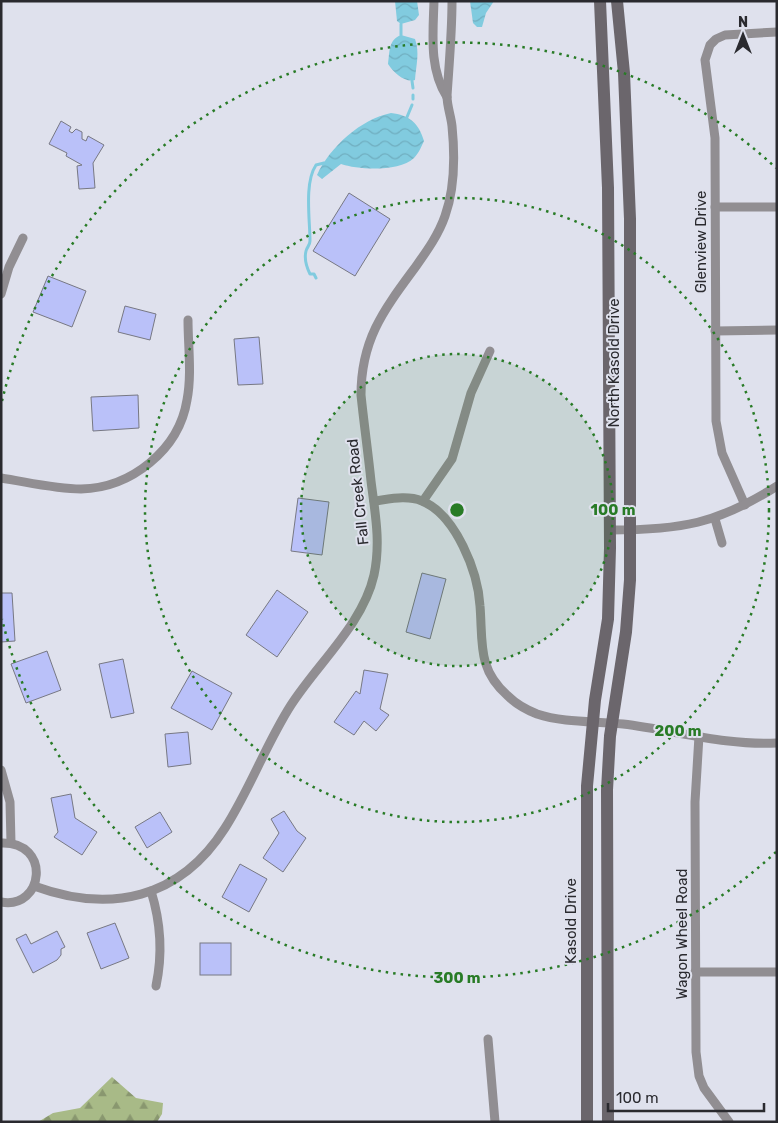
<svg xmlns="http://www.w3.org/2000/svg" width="778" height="1123" font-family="Rubik,sans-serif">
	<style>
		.forest { fill: url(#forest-firs) }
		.water { fill: url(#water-waves) }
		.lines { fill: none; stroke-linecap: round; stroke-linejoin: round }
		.stream { stroke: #81cbdf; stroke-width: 3 }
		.building { fill: #bac1f9; stroke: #777883 }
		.minor { stroke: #918e92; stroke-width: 9 }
		.secondary { stroke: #6b666c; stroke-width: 12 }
		.ring { fill: none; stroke: #287b26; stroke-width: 2.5; stroke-dasharray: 2.5 5 }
		.labels { text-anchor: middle; stroke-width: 4; stroke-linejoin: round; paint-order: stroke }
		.street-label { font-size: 15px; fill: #2a2a2f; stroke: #dfe1ed }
		.centre { fill: #287b26; stroke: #dfe1ed; stroke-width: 2.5 }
		.ring-label { font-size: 15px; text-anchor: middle; font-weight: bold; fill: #287b26; stroke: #dfe1ed; stroke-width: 4; stroke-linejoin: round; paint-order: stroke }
	</style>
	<defs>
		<pattern id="forest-firs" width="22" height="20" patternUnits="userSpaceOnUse" patternTransform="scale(1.25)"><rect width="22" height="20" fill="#a8ba87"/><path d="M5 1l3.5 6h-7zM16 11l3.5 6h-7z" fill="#89976f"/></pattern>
		<pattern id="water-waves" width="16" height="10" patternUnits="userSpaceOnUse" patternTransform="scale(1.25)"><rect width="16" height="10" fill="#81cbdf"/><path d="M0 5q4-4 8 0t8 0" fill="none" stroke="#70aec0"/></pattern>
	</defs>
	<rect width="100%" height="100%" fill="#dfe1ed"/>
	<polygon class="forest" points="112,1077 136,1098 163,1103 162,1114 157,1122 38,1122 53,1113 80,1108"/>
	<g class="water">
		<polygon points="395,1 417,1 419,15 415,20 401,24 397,21"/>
		<polygon points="470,1 494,1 486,13 482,27 477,27 473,23"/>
		<path d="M401,35L415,39C420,52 416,66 415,80C405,83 394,73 388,64C390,52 388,40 401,35Z"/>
		<path d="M391,113C409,115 419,123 424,141C421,147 419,153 414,158C399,172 359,170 341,164L322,179L317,175C330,147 361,119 391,113Z"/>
	</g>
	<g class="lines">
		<g class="stream">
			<polyline points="401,35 401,24"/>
			<polyline points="412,81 413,88"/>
			<polyline points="413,99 413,95"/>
			<polyline points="407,117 412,105"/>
			<path d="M316,278L314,274H310C307,268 304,259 306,251C307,247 310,245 310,241C310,220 304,183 316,165L324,163"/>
		</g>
	</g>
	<g class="building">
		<polygon points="61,121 71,127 69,131 72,133 76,129 82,132 82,139 86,141 88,136 104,145 93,163 95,188 79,189 77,166 82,165 66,156 67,153 49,144"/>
		<polygon points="349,193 390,219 355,276 313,251"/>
		<polygon points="48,276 86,291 72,327 33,312"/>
		<polygon points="125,306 156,314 150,340 118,332"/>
		<polygon points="259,337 263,384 238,385 234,339"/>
		<polygon points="138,395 139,428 93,431 91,397"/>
		<polygon points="298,498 329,502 322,555 291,551"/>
		<polygon points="422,573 446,579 430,639 406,632"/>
		<polygon points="277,590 308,612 277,657 246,635"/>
		<polygon points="1,593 12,593 15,641 1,642"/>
		<polygon points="47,651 61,690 26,703 11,664"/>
		<polygon points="123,659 134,713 111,718 99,664"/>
		<polygon points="364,670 388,674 380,709 389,715 376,731 364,721 354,735 334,722 356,691 360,694"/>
		<polygon points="192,671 232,693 212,730 171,708"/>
		<polygon points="188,732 191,764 168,767 165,734"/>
		<polygon points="71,794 75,818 97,832 82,855 54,837 58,832 51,798"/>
		<polygon points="284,811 297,831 306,838 283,872 263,858 279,833 271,819"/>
		<polygon points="160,812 172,832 147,848 135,827"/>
		<polygon points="240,864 267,879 249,912 222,897"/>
		<polygon points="115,923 129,958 101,969 87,933"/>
		<polygon points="57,931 65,947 61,949 61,955 57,960 33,973 16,939 26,934 31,944"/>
		<rect x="200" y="943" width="31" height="32"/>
	</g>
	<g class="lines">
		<g class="minor">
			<path d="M434,1C433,34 429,69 447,97"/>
			<polyline points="715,207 777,207"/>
			<polyline points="1,294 9,267 23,238"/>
			<polyline points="715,331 777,330"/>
			<path d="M1,478C27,482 55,489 81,489C131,488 179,450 187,400C192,374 188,346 188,320"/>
			<path d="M374,501C390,499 407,495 422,501C456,515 478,572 480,606C483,643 477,669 508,696C516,704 527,710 537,714C564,723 595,721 623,724C674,730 725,746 777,743"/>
			<polyline points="423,501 452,459 471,393 490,351"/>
			<polyline points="745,505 722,453 716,421 715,138 705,60 710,45 716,39 725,35 777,32"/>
			<polyline points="715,519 722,543"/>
			<path d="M610,530C681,530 717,524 777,486"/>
			<polyline points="699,736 695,802 696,1052 699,1076 704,1088 729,1122"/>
			<polyline points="1,770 10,802 11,843"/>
			<path d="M1,843C52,841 44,910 1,902"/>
			<path d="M34,886C110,914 180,899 225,828C250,789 266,744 291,705C318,663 363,624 374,575C381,542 375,513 371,481C368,452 364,424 361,395C361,340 383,311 414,269C426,252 438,236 445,216C455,188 455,156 452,126C451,116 447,106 447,96C449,65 452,33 452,1"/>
			<path d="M151,891C161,923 163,953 156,986"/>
			<polyline points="695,972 777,972"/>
			<polyline points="488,1039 495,1122"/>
		</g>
		<g class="secondary">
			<polyline points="587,1122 587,786 595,700 608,619 610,548 608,188 600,1"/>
			<polyline points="608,1122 607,790 610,736 626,632 630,580 630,219 624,73 617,1"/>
		</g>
	</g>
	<circle cx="457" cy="510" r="156" fill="#287b26" fill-opacity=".12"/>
	<g class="ring">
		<circle cx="457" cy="510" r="156"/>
		<circle cx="457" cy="510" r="312"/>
		<path d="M776 852A468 468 0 0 1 2 619M2 401A468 468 0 0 1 776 168"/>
	</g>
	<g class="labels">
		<g class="street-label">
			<text transform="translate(701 242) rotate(-90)" y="5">Glenview Drive</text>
			<text transform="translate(614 363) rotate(-90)" y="5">North Kasold Drive</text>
			<text transform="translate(358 492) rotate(-96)" y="5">Fall Creek Road</text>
			<text transform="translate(571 921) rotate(-90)" y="5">Kasold Drive</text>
			<text transform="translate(682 934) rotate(-90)" y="5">Wagon Wheel Road</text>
		</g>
	</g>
	<circle cx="457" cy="510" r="8" class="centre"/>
	<g class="ring-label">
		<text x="613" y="515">100 m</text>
		<text x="678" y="736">200 m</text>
		<text x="457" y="983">300 m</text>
	</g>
	<rect width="778" height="1123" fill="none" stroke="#2a2a2f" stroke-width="5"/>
	<g transform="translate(743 35)" stroke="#dfe1ed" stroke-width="4" paint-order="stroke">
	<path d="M0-4L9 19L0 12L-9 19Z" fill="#2a2a2f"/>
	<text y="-8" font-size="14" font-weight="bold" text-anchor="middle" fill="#2a2a2f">N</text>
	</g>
	<path d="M608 1103v8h156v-8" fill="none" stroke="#2a2a2f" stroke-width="2.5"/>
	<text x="616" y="1103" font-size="15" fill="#2a2a2f" stroke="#dfe1ed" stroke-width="4" paint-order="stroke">100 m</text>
</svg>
